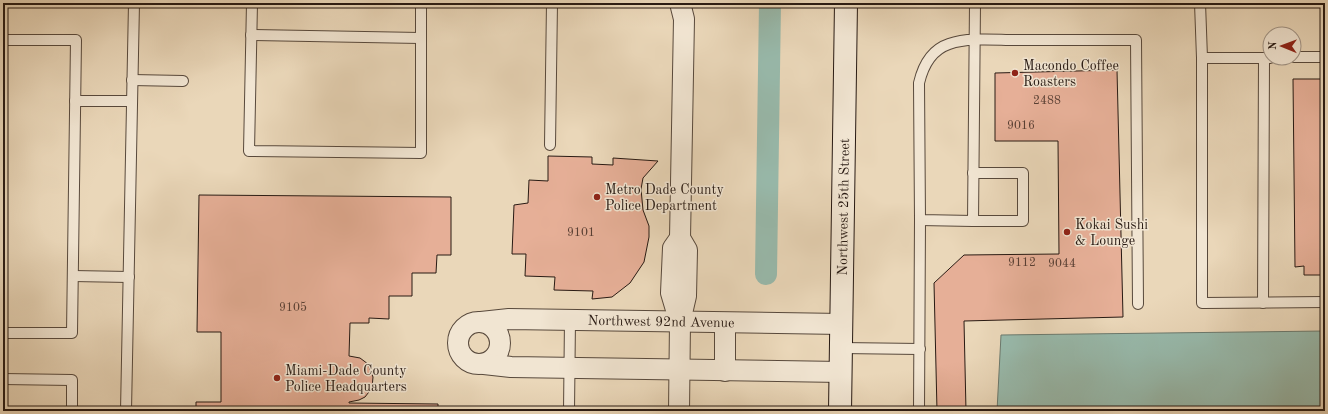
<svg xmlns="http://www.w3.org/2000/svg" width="1328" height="414" font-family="'Old Standard TT',serif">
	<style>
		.water { fill: #98baac; stroke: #6b7a6f }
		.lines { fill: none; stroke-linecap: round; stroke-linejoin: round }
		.canal { stroke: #98baac; stroke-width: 22 }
		.building { fill: #e6af97; stroke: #281a13 }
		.service-casing { stroke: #58493c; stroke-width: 12 }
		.minor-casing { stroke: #58493c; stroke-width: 22 }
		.secondary-casing { stroke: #281a13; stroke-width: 24 }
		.service { stroke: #f1e5d2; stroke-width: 10 }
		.minor { stroke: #f1e5d2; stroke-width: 20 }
		.secondary { stroke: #f1e5d2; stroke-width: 22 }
		.poi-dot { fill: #8f2418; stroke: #f1e5d2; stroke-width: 1.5 }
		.labels { text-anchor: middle; stroke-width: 3; stroke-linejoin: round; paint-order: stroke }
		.number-label { font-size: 12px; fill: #583f34 }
		.poi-label { font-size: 14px; fill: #281a13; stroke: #f1e5d2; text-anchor: start }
		.street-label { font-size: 14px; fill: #281a13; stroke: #f1e5d2 }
	</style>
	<rect width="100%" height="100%" fill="#ead7b9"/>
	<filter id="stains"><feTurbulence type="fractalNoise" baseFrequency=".005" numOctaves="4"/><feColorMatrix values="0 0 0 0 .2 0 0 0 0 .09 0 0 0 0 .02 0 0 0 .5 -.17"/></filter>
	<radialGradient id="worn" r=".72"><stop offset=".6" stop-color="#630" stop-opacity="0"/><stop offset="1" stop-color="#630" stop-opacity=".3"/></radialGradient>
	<polygon class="water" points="1325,331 1325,411 997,411 1001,335"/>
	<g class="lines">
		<polyline class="canal" points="766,274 770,3"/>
	</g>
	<g class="building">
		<polygon points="1117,70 1123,317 964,321 966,411 937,411 934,283 964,255 1059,254 1058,141 995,141 995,73"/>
		<polygon points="1293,79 1325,79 1325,275 1304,275 1304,266 1295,267"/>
		<polygon points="548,156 592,157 592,164 613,165 613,158 658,161 643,178 641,189 643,210 649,226 649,237 644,262 630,283 612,297 592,299 593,291 554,290 555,277 525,276 526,254 512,254 514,205 528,203 529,180 548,181"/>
		<polygon points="199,195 451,197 451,255 437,255 436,273 412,273 412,296 389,296 389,319 369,318 369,323 350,323 349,356 360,358 368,364 373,377 372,388 365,397 359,400 349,402 349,403 438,404 438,411 196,411 196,402 221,402 221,332 197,332"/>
	</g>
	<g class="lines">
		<defs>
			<g id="service">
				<polyline points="252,3 249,151 421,153 421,3"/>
				<path d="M975,3L973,221L920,220L919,83C923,66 931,50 949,44C970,37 995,40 1016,40C1056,40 1096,40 1136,40L1138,304"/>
				<polyline points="1200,3 1202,58"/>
				<polyline points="251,35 420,38"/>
				<polyline points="3,40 76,40 72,333 3,333"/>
				<polyline points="1294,57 1325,57"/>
				<polyline points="1270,58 1202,58 1202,303 1325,302"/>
				<polyline points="132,80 183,81"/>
				<polyline points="75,101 131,101"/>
				<polyline points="550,145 552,3"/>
				<polyline points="973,221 1023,221 1023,173 973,173"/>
				<polyline points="73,276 129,277"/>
				<polyline points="1263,303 1264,58"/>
				<polyline points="841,348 920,349"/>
				<polyline points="3,379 72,380 72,411"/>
				<polyline points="126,411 134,3"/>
				<polyline points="569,411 570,319"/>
				<polyline points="919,411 920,220"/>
			</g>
			<g id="minor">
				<polyline points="679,320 671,293 673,248 680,238"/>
				<circle cx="479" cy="343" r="21"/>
				<polyline points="481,322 509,319 842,324"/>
				<polyline points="484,364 511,367 841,372"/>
				<polyline points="725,371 725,323"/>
				<polyline points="679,411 680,322 686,296 687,250 680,238 684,19 680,3"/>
			</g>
			<polyline id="secondary" points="840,411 846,3"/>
		</defs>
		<use href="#service" class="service-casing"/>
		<use href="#minor" class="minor-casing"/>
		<use href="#secondary" class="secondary-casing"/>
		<use href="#service" class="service"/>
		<use href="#minor" class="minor"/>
		<use href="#secondary" class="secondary"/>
	</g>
	<g class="poi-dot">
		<circle cx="1015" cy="73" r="4"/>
		<circle cx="597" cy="197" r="4"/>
		<circle cx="1067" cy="232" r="4"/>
		<circle cx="277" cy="378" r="4"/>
	</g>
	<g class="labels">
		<g class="number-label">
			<text x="1047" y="104">2488</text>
			<text x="1021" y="129">9016</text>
			<text x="581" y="236">9101</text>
			<text x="1022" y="266">9112</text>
			<text x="1062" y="267">9044</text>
			<text x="293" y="311">9105</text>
		</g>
		<g class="poi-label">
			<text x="1023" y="70">Macondo Coffee<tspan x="1023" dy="16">Roasters</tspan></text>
			<text x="605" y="194">Metro Dade County<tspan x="605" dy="16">Police Department</tspan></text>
			<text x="1075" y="229">Kokai Sushi<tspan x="1075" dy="16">&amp; Lounge</tspan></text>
			<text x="285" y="375">Miami-Dade County<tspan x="285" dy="16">Police Headquarters</tspan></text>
		</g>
		<g class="street-label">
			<text transform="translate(843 207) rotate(-89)" y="5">Northwest 25th Street</text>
			<text transform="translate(661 321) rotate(1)" y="5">Northwest 92nd Avenue</text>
		</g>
	</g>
	<rect width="1328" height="414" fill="none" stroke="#ead7b9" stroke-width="16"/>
	<rect x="4" y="4" width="1320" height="406" fill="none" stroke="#281a13" stroke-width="2"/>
	<rect x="8" y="8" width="1312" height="398" fill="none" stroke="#281a13"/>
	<g transform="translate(1282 46) rotate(271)"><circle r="19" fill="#f1e5d2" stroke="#a19486"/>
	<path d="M0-3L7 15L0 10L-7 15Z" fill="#8f2418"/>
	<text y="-6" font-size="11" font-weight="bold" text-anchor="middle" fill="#281a13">N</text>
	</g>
	<rect width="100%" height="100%" filter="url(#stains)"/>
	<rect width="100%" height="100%" fill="url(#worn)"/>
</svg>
